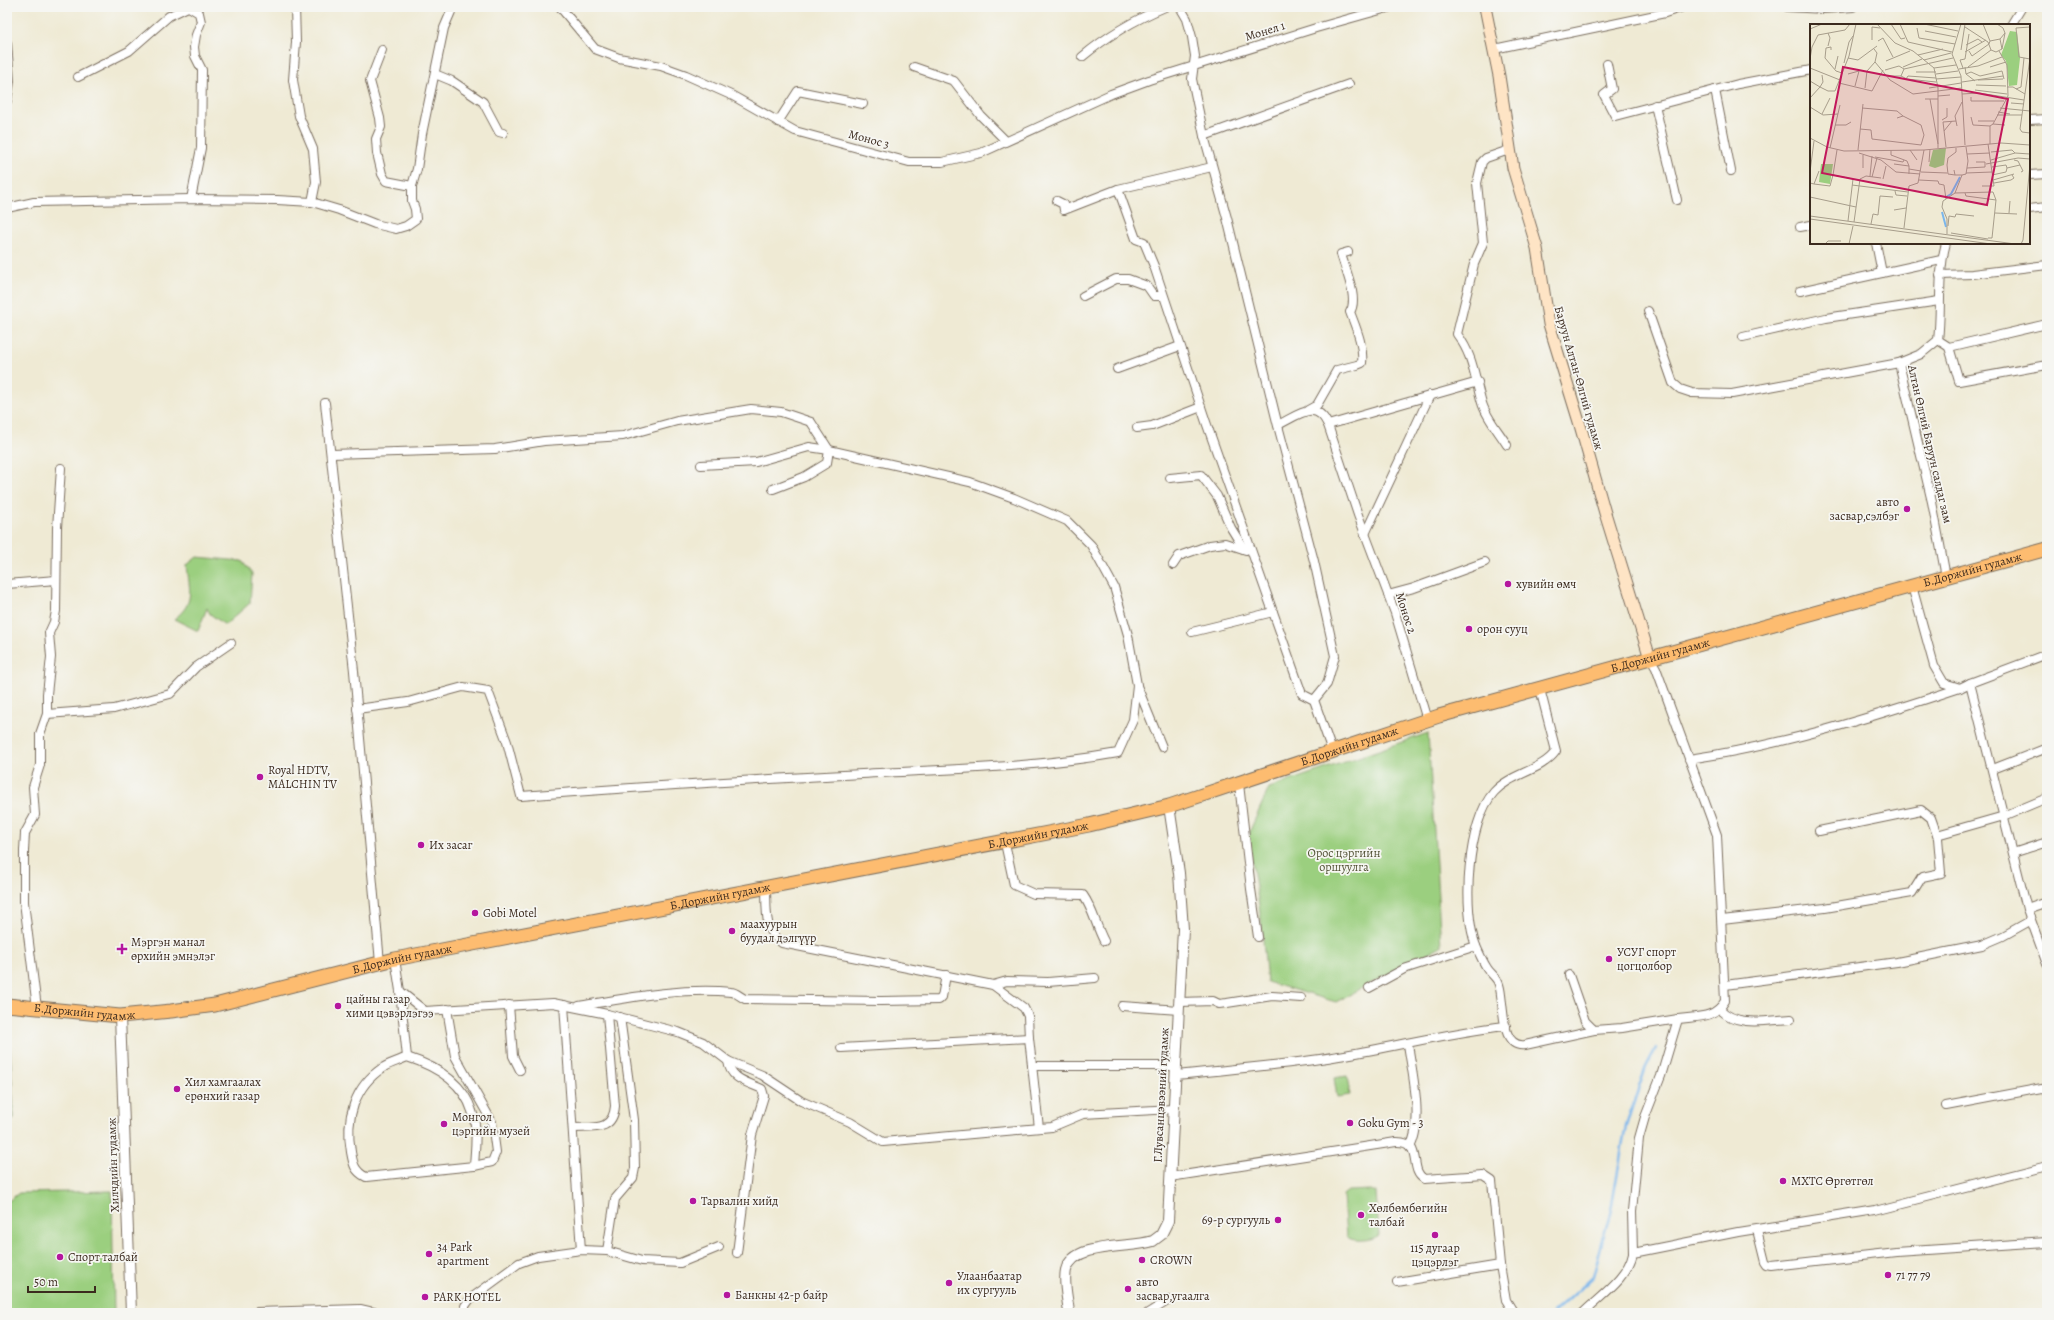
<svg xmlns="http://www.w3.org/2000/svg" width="2054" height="1320" font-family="Alegreya,serif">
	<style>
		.green { fill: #9bcf7f; stroke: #6b7c4e }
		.forest { fill: #7cb26e; stroke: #5c6e46 }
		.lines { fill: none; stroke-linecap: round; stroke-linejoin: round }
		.stream { stroke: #7ab6ec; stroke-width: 2.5 }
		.minor-casing { stroke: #7a6d5e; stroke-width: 10 }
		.tertiary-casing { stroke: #7a6d5e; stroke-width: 12 }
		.secondary-casing { stroke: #7a6d5e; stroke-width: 13 }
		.primary-casing { stroke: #7a6d5e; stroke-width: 15 }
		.minor { stroke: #fff; stroke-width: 8 }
		.tertiary { stroke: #fff; stroke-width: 10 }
		.secondary { stroke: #fee4c5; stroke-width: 11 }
		.primary { stroke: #fdbc6f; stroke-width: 13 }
		.poi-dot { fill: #b5179e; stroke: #f6f6f2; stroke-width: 1.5 }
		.labels { text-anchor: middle; stroke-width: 3.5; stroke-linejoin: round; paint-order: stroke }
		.street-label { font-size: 12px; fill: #3b2a1e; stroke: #f6f6f2 }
		.poi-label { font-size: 12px; fill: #3b2a1e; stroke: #f6f6f2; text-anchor: start }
		.park-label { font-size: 12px; fill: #535336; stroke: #f6f6f2 }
		.inset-river { fill: none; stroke: #7ab6ec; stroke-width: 2 }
		.inset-road { fill: none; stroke: #a79d8b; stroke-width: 1 }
		.view { fill: #c2185b; fill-opacity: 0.15; stroke: #c2185b; stroke-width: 2 }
		.inset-edge { fill: none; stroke: #3b2a1e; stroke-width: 2 }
	</style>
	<rect width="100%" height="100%" fill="#f6f6f2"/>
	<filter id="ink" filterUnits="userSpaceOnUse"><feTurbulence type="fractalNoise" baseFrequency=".025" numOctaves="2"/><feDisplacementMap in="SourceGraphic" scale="8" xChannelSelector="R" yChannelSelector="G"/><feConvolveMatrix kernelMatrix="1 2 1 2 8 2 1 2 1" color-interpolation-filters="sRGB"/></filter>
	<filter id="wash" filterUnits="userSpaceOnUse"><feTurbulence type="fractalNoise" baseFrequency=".012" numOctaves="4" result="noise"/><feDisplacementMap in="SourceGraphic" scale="16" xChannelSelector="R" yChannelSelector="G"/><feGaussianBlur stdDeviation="0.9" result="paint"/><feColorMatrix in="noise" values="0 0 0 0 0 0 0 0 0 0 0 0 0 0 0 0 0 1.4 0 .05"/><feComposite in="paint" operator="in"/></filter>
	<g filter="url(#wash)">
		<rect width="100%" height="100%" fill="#efead4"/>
		<g class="green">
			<path d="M197,557L242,561L252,574L250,603L225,625L210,614L207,608L198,631L174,619C196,603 189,589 187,565Z"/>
			<polygon points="1428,733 1441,946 1336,1002 1267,982 1261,919 1248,835 1269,788"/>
			<polygon points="1347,1076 1350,1095 1337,1097 1334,1078"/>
			<path d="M1371,1190L1376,1192L1379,1235C1372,1241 1353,1242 1346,1237L1343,1195L1348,1191Z"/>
			<polygon points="112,1191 114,1313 7,1313 7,1202 19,1193"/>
		</g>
		<polygon class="forest" points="7,1049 10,1050 14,1118 8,1127"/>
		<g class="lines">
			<polyline class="stream" points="1554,1313 1593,1277 1612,1205 1626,1125 1646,1067 1656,1048"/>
		</g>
	</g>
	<g filter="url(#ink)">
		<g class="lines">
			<defs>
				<g id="minor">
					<polyline points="189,7 199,13 201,22 196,35 194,47 195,56 202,70 201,148 191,199"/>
					<polyline points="295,7 296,42 293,80 299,116 313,149 316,182 312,202"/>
					<polyline points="560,7 595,49 619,58 661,66 686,75 733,96 795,131 909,162 942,162 981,153 1111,94 1149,80 1316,28 1391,7"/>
					<polyline points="1180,7 1187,19 1192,37 1195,56 1192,79 1204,136 1227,218 1277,422 1314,561 1335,656 1327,684 1314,700 1332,751"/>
					<polyline points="1787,7 1824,9 1853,7"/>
					<polyline points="2011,25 2022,7"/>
					<polyline points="7,43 10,81 7,101"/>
					<polyline points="1494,49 1665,13 1683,7"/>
					<polyline points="382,50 370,81 380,118 381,127 376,139 377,153 382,174 386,181 412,186"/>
					<path d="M1082,57C1107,36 1134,20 1165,7"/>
					<polyline points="1607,64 1612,89 1604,95 1615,116 1738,84 1811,70"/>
					<polyline points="914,67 954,81 981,116 1006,141"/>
					<polyline points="435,74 452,81 483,102 499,132 503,133"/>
					<polyline points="78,77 129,51 169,16 188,7"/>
					<polyline points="1715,90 1731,171"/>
					<polyline points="1655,105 1677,200"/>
					<polyline points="2029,120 2047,119"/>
					<polyline points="778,122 798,91 863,104"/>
					<polyline points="1204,136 1349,84"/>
					<polyline points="2029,175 2047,174"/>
					<polyline points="1118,189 1136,239 1144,242 1154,266 1206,422 1302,694 1314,700"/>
					<polyline points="1057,201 1063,204 1064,210 1118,189 1212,167"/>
					<polyline points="7,208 34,202 191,199 277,200 312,202 339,210 375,224 396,229 406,226 416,219 415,209 412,201 412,186 417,169 422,134 444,28 453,7"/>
					<polyline points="2029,209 2047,207"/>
					<polyline points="1800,227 1811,225"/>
					<polyline points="1876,243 1882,273"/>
					<path d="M1946,243C1937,275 1942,308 1938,340L1921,354L1899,363L1932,502L1946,577"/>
					<polyline points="1940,275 1972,274 2047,265"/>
					<polyline points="1800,291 1941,260"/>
					<polyline points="1083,296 1116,279 1128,279 1147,286 1154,296 1163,296"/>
					<polyline points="1648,311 1673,383 1680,389 1692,393 1732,394 1899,363"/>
					<polyline points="1743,337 1826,318 1939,301"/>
					<polyline points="1938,340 1949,347 2047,324"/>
					<polyline points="1949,347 1959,381 2047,365"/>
					<polyline points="1117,369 1180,346"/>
					<polyline points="325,403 354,671 380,963"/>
					<path d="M1308,410L1317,405L1337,370L1357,365L1362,363C1364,346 1356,328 1350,312C1359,299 1345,269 1341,254L1348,252"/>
					<path d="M1278,425C1297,416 1316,398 1328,425"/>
					<polyline points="1137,428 1152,426 1201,407"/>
					<path d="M1507,445C1499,432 1486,417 1482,403C1474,376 1474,357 1457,334L1474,264L1483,243L1477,183L1482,162L1486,158L1509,150"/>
					<polyline points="331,454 495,449 544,441 623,436 677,421 751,409 781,412 811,422 829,450"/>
					<polyline points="701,465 756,462 809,447 829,450"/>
					<polyline points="1170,478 1201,475 1217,496 1231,528 1244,549"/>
					<polyline points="1365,534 1430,395"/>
					<polyline points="1173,565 1179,556 1210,545 1225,543 1246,550"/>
					<polyline points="7,584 56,580"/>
					<polyline points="1912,586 1934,666 1944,683 1960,688 1970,683 2027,909 2047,964"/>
					<polyline points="1388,595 1414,588 1485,562"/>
					<polyline points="1192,632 1273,612"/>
					<polyline points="1970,683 2047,654"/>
					<polyline points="1137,686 1162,747"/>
					<path d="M1540,689L1556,751C1542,771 1511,773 1494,792C1467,822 1462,910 1476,946C1479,953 1483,962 1487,968C1490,973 1496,977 1498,982C1501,988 1501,997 1502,1003C1504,1018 1504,1048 1525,1045L1594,1030"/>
					<path d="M357,709L408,702L463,687L488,691L507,742L521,796C635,787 748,780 862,774C947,769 1034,768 1118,753L1133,720L1137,685L1128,635L1114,587L1091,545L1067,521L1014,498L970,482L829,450L827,463L804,477L773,489"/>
					<polyline points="47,714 114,709 170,694 196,667 231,643"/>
					<polyline points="1427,720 1395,613 1358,515 1328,425 1478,382"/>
					<path d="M1689,759C1783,745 1870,718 1960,688"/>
					<polyline points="1993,769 2047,748"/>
					<polyline points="1239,784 1251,889 1258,937"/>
					<polyline points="1937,835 2004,816 2047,798"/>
					<path d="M1005,843L1014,885L1034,894L1083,895C1093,909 1096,926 1104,941"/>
					<polyline points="2013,853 2047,842"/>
					<path d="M766,887C767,907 763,931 782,943L993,985L1024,1008L1028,1016L1029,1038"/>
					<polyline points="2027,909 2047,902"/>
					<polyline points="1722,920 1825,908 1912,893 1922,877 1941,873 1938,838 1931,818 1921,810 1819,831"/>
					<polyline points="395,959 400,991 407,1057"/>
					<polyline points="1569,975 1585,1021 1594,1030 1622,1028 1678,1019"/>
					<polyline points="993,985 1007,981 1048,982 1095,978"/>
					<polyline points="1725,985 1897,962 1982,945 2003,936 2028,922 2030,917"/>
					<polyline points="1369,988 1404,969 1476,946"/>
					<polyline points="400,991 425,1011 553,1003 607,1014 678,1032 703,1042 728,1061 762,1075 801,1101 850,1122 883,1142 1052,1127 1083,1114 1173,1109"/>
					<polyline points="1180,1002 1213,1001 1219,1004 1227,1003 1272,996 1301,998"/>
					<polyline points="509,1005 513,1056 520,1070"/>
					<polyline points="564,1005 581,1250"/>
					<path d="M579,1006C627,998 683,987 731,992C736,992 740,997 745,999L881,1001L939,1000L942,997L946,975"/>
					<polyline points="1122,1006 1179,1010"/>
					<polyline points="37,1008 24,902 24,851 25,833 35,815 33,787 40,765 40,734 47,714 47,694 51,657 49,633 54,622 56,611 57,528 61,468"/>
					<polyline points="447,1009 455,1056 492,1122 496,1152 492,1162 474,1166"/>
					<path d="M1720,1009C1737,1028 1768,1020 1791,1019"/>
					<path d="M1408,1044C1412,1073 1424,1121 1410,1147"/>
					<polyline points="841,1048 1029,1038 1039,1128"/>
					<path d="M407,1057C435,1066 463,1082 472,1111C478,1128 475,1149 474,1166L366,1177C354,1171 353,1163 351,1152C345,1119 354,1086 384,1067C390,1063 399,1061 407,1057Z"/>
					<path d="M728,1061C730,1079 747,1082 762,1089L764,1096L752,1135L737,1253"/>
					<polyline points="1032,1066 1176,1066"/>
					<path d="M1176,1075C1232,1069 1289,1065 1345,1055C1398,1046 1451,1032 1506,1026"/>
					<polyline points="1946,1106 2047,1087"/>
					<path d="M573,1128C593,1127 613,1132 615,1106L607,1014"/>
					<path d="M1170,1177L1396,1142C1424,1141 1408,1170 1424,1179L1483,1175L1492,1181L1500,1265L1506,1300L1514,1313"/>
					<polyline points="1757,1230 1765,1262 1767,1265 1772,1266 1896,1252 2047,1242"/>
					<polyline points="607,1251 615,1199 633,1178 635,1168 634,1120 620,1017"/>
					<path d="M1633,1253L1632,1211L1639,1138L1645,1117L1661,1076L1678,1019C1698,1016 1714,1019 1725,1001L1717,835L1656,668L1650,658"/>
					<polyline points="1397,1282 1500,1265"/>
					<polyline points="465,1313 465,1306 470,1299 519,1263 538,1256 581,1250 607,1251 642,1261 680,1263 719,1247"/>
					<polyline points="1148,1313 1169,1300"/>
					<path d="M1583,1313C1600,1296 1628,1278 1633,1253L1738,1232L1875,1210L2047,1166"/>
				</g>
				<g id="tertiary">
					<polyline points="120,1016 131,1313"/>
					<polyline points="257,1313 361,1310 374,1313"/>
					<path d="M1069,1313C1068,1300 1063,1283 1066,1270C1074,1241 1130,1249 1153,1241L1161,1235L1168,1221L1183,929L1179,873L1169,806"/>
				</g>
				<polyline id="secondary" points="1485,7 1499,76 1513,168 1537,248 1549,324 1580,425 1605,513 1650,658"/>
				<g id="primary">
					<path id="s1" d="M7,1005L120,1016L171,1011L215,1005L395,959L1089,825L1169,806L1439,716L2047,549"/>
				</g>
			</defs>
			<use href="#minor" class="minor-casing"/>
			<use href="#tertiary" class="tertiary-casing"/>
			<use href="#secondary" class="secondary-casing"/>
			<use href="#primary" class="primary-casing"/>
			<use href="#minor" class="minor"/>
			<use href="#tertiary" class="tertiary"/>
			<use href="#secondary" class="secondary"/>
			<use href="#primary" class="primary"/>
		</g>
	</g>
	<g class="poi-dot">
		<circle cx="1907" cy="509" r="4"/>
		<circle cx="1508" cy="584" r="4"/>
		<circle cx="1469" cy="629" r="4"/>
		<circle cx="260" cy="777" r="4"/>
		<circle cx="421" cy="845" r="4"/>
		<circle cx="475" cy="913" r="4"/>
		<circle cx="732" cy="931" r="4"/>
		<path d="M120 943h4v4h4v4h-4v4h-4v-4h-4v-4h4z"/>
		<circle cx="1609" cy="959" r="4"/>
		<circle cx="338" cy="1006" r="4"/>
		<circle cx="177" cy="1089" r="4"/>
		<circle cx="1350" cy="1123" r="4"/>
		<circle cx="444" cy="1124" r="4"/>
		<circle cx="1783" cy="1181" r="4"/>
		<circle cx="693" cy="1201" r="4"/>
		<circle cx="1361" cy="1215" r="4"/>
		<circle cx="1278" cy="1220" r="4"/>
		<circle cx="1435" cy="1235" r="4"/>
		<circle cx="429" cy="1254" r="4"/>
		<circle cx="60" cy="1257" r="4"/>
		<circle cx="1142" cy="1260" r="4"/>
		<circle cx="1888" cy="1275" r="4"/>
		<circle cx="949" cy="1283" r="4"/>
		<circle cx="1128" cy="1289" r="4"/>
		<circle cx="727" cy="1295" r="4"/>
		<circle cx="425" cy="1297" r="4"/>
	</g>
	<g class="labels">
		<g class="street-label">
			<text transform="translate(1265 31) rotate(-17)" y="4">Монел 1</text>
			<text transform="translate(869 139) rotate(15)" y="4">Монос 3</text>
			<text transform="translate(1579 378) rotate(74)" y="4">Баруун Алтан-Өлгий гудамж</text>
			<text transform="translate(1930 444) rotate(77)" y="4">Алтан Өлгий Баруун салдаг зам</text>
			<text dy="4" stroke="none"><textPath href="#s1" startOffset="2022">Б.Доржийн гудамж</textPath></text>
			<text transform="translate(1406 613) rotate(72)" y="4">Монос 2</text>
			<text dy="4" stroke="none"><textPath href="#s1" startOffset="1698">Б.Доржийн гудамж</textPath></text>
			<text dy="4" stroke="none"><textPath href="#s1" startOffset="1374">Б.Доржийн гудамж</textPath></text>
			<text dy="4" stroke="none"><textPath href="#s1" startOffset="1050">Б.Доржийн гудамж</textPath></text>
			<text dy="4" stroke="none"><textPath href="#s1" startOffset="726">Б.Доржийн гудамж</textPath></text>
			<text dy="4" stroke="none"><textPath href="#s1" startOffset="402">Б.Доржийн гудамж</textPath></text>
			<text dy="4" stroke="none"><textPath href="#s1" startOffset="78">Б.Доржийн гудамж</textPath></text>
			<text transform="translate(1161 1095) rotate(-87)" y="4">Г.Лувсанцэвээний гудамж</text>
			<text transform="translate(113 1165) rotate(-92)" y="4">Хилчдийн гудамж</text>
		</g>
		<g class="poi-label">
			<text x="1899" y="506" text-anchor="end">авто<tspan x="1899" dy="14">засвар,сэлбэг</tspan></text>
			<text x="1516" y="588">хувийн өмч</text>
			<text x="1477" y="633">орон сууц</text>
			<text x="268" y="774">Royal HDTV,<tspan x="268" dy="14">MALCHIN TV</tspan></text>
			<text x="429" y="849">Их засаг</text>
			<text x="483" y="917">Gobi Motel</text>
			<text x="740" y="928">маахуурын<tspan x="740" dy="14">буудал дэлгүүр</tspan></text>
			<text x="131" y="946">Мэргэн манал<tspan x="131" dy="14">өрхийн эмнэлэг</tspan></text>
			<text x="1617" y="956">УСУГ спорт<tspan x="1617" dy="14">цогцолбор</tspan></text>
			<text x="346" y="1003">цайны газар<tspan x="346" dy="14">хими цэвэрлэгээ</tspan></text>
			<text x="185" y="1086">Хил хамгаалах<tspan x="185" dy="14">ерөнхий газар</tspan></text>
			<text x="452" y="1121">Монгол<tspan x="452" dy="14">цэргийн музей</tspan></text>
			<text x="1358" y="1127">Goku Gym - 3</text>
			<text x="1791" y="1185">МХТС Өргөтгөл</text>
			<text x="701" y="1205">Тарвалин хийд</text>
			<text x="1369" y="1212">Хөлбөмбөгийн<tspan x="1369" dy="14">талбай</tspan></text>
			<text x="1270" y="1224" text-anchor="end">69-р сургууль</text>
			<text x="437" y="1251">34 Park<tspan x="437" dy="14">apartment</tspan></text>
			<text x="1435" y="1252" text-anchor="middle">115 дугаар<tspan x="1435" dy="14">цэцэрлэг</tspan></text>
			<text x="68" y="1261">Спорт талбай</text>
			<text x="1150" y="1264">CROWN</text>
			<text x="1896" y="1279">71 77 79</text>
			<text x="957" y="1280">Улаанбаатар<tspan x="957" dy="14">их сургууль</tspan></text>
			<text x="1136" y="1286">авто<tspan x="1136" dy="14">засвар,угаалга</tspan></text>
			<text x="735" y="1299">Банкны 42-р байр</text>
			<text x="433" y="1301">PARK HOTEL</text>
		</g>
		<g class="park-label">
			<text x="1344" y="857">Орос цэргийн<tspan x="1344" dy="14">оршуулга</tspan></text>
		</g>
	</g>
	<g transform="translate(1810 24)">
		<rect width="220" height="220" fill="#efead4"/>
		<path d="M200,7L207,8L210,34L207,61L199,62L196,37L191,31ZM136,124L134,141L125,144L119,142L123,126ZM11,140H23L20,160L9,158Z" fill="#9bcf7f"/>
		<path class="inset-river" d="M136,173L141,170L150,153M132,188L136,203"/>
		<path class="inset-road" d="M67,0L85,19L103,27L124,44L128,64V124M81,0L91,15L95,14M90,0L98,18L142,28M114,0L148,7M151,0L142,30L151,52L155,121M173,0L180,17M187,0L193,4L195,9M155,3L178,18L181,26L158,43M107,4L109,14L145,20M0,5L12,0M115,7L146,13M190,15L195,9L192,25M62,16V3L70,4M68,17L73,14L83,33M156,21L168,15L172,18M18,22L20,14L18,9M64,25L67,29L65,38M21,26V23L16,24L15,34L26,47L32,49M151,26L155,0M159,27L162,32L179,20L180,17L190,15L192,25L186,28L181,26M155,28L176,16M108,31L133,25M38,34L48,36L67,22M220,34L210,105L212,108L220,109M0,35L2,23L8,11L35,6L40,0M220,35L209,33L206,4L220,3M114,36L141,29M76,37L100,27M65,38L80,56L103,70L152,64M34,39L39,18L43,12M93,43L112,35M155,43L156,50L165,57M180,43L196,38M0,44L30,56M124,44L146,41M153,44L150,36L155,35L159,10M25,45L28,32M94,45L143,34M94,45L91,52L97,55L126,58M149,45L168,42L192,33M75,46L89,42L94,45M106,48H126M38,50L49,47L45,62M126,50L148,47M156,50L161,48L170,52L192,47L194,55M78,52H91M96,55L98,52L126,54M126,55L151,53M168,56L193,55M0,57L10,63L13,58L12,51M152,58L193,52M29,59L62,67L73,46M166,61L196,62M197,63H203L215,70M55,64L57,47L65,38M119,64L151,59M206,65L211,63L214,34M165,66L197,70M152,70L169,69L214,76M128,72L140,71M161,73V77H194M0,74L10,63L18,67H25L39,32L46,0M115,75H128M120,75L128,120M201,79L214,80M0,83L13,91L28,90M52,84L87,87L93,92M190,84L220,87M188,88L200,90M12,90L20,74M187,91H212M161,93L163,101L180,102M132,96L137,93V84M168,97H184M183,100L195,101M25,101H36L41,98M147,102L145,92L152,78M50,105L61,106L62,115L111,121L114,111L111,101L93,92L87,94M134,107L142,97M0,114L17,123L34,127L114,126L191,119L220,121M180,120V102L183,100L198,72L197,41L189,27M136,123L133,98L146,97M20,124L30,81M27,126L23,151L43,155L38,197M48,126L53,80M81,126V131L97,137L99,142M100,126L107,136M181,128L202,126L205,129M49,129L71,136L86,148L110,150M157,130L180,129M65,133L93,138L94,136M181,136L205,129L220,130M204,136L208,137L213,147L211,148M119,138L120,125M84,140L99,142V150M176,140L208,134L220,135M182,143L196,141L197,144L210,141M53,144V131M157,144L175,143V138H166M99,145L111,147M144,146L145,151H152M0,148L4,117M111,148L137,149M156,149L182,148M145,151L138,150L137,141L138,134L146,128V124M182,151L196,148L197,144M60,152L62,132M62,153L67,134M73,155L76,142M109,156L128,157L129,160L134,161L136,175M183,156L204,150M0,159L4,160L9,147M184,159L201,156L204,154L202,151M4,160L20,162L23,151M42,161L98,168M172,162H184L178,120M85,167L86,171L97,172M145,169L152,151L156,150L158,137L156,123M155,169L156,172L186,176M0,173L46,183M84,186L96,184M185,189L207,190M199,189L200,177M0,192L205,220M0,195L181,220M44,198L50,155L56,152L71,154M61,200L63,190L68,191L70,172L83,173M138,202L139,192L145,193L146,190L164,192M94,204L99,162L108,159L114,126M141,209L178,215M137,210V195L132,183L133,177L145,169L183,168L186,176L182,214H178M15,220L18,217H31M39,220L43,202M211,220L213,216L220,140"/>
		<path class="view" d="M33,43L198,75L177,181L12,149Z"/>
		<rect width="220" height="220" class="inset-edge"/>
	</g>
	<rect width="2054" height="1320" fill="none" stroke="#f6f6f2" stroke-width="24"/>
	<path d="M28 1286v6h67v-6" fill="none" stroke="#3b2a1e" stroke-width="2"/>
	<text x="34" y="1286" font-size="12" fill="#3b2a1e" stroke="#f6f6f2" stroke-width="3" paint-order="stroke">50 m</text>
</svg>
